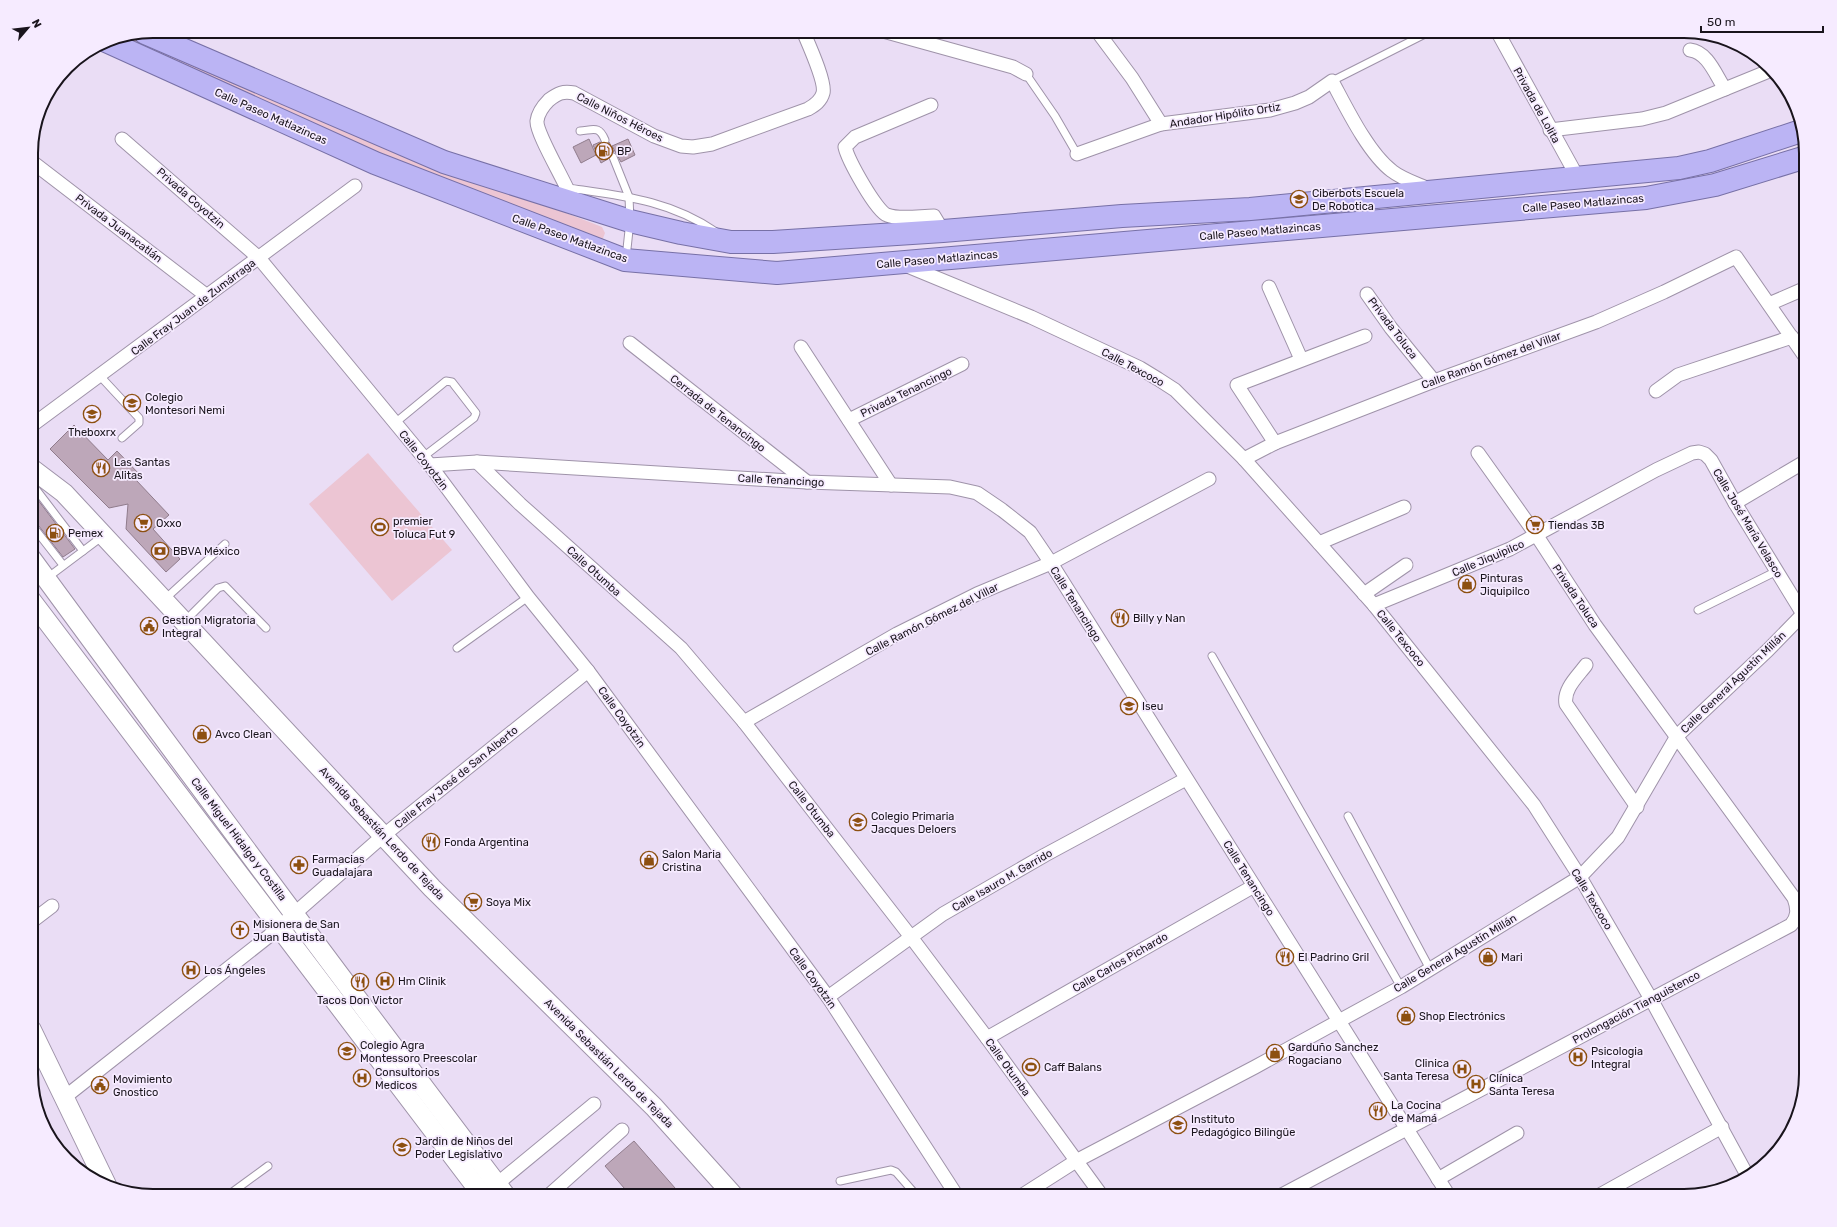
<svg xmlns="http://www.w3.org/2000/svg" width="1837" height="1227" font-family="Rubik,sans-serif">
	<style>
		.green { fill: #ecc5d3 }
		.building { fill: #bda7b9; stroke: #907c8c }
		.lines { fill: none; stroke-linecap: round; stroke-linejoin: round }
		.service-casing { stroke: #9f93a9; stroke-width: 9 }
		.minor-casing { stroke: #9f93a9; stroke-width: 15 }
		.secondary-casing { stroke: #9f93a9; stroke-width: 21 }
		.trunk-casing { stroke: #7770a6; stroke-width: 24 }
		.service { stroke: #fff; stroke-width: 7 }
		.minor { stroke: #fff; stroke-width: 13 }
		.secondary { stroke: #fff; stroke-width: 19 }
		.trunk { stroke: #bbb4f4; stroke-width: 22 }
		.labels { text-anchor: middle; stroke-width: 3.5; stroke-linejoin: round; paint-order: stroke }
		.street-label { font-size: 11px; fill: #19141c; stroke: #f6ebff }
		.poi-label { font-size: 11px; fill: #19141c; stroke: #f6ebff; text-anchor: start }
		.rim { fill: none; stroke: #19141c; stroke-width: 2 }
	</style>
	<rect width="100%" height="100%" fill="#eaddf5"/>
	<g class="green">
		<polygon points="137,34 363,135 592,223 602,227 605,233 602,241 424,172 282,111 120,38"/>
		<polygon points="368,453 452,550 392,601 309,504"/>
		<polygon points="37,1101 63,1151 47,1135"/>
	</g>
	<g class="building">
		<polygon points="589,139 596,155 581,163 573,147"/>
		<polygon points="628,139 635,155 621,162 612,146"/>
		<polygon points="600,142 605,145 609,142 614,152 609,154 608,159 601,163 593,145"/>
		<polygon points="74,425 108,460 117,451 141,476 136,480 169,515 153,529 180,559 166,572 126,529 128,504 109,508 50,449"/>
		<polygon points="35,496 75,549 63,557 35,521 31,519 31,499"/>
		<polygon points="634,1141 682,1196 631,1196 605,1166"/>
	</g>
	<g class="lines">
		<defs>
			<g id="service">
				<polyline points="1026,74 1055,116 1077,154"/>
				<polyline points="1332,81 1431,31"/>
				<path d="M580,131C593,130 599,125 605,140"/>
				<polyline points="613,157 629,197 630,221 626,258"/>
				<path d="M568,188C623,196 669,200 716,232"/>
				<polyline points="100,376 139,418 139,423 122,438"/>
				<polyline points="395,423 446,381 452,382 476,413 474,418 423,457"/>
				<polyline points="32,484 83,551"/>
				<polyline points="31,524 63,565"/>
				<polyline points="47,578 103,536"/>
				<polyline points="165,599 225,544"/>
				<polyline points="1698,610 1777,571"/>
				<polyline points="185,621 218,588 225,586 266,628"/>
				<polyline points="457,648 528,597"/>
				<polyline points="1212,656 1401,987"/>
				<polyline points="1348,816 1430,969"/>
				<polyline points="840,1181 891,1170 896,1172 917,1196"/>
				<polyline points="227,1196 268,1166"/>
			</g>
			<g id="minor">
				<polyline points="883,31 1013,67 1026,74"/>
				<polyline points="1097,31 1132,78 1161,124"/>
				<polyline points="1497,31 1578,178"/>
				<path d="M1690,50C1708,52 1716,76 1725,89"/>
				<path d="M931,105L855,137L845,147C848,160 876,211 887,215C899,220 921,216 934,216L943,231"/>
				<polyline points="1550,130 1642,119 1666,113 1769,71"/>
				<polyline points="122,139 259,258 430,465 528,597 588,671 828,997 957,1196"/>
				<path d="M1077,154L1161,124L1270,110L1295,103L1309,97L1332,81C1346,107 1368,153 1392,171C1402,179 1418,184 1431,190"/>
				<polyline points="31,161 207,296"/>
				<path d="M573,202C567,184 536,134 537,121C538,113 544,105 549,100C558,93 563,91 574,93L654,136L681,146L693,147L712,144L808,109C815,105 821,101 823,93C826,82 808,43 803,31"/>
				<polyline points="905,265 1031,317 1140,368 1158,379 1175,390 1244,459 1374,605 1534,805 1580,877 1651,999 1747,1175"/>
				<polyline points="1269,287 1301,359"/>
				<polyline points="1367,294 1391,328 1434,381"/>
				<polyline points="1769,304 1806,288"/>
				<polyline points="630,343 807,482"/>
				<polyline points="801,347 891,485"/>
				<polyline points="1656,391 1678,375 1792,337"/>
				<polyline points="849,420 962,364"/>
				<polyline points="31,426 355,186"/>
				<polyline points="1275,443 1237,385 1365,336"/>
				<polyline points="1244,459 1275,443 1434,381 1596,322 1664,292 1736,257 1806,358"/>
				<polyline points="477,462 520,504 681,648 744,722 911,937 987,1038 1102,1196"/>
				<polyline points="430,465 477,462 807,482 950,487 977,493 1002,510 1030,532 1051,563 1449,1196"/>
				<polyline points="1735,503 1806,461"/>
				<polyline points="1319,543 1404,507"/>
				<polyline points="1364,594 1406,565"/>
				<polyline points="1374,605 1510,549 1656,470 1692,453 1699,452 1705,454 1711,460 1735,503 1803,614"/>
				<path d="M1586,665C1578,676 1563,689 1566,704L1637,807"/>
				<polyline points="744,722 897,634 977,594 1051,563 1209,479"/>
				<polyline points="31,922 52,906"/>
				<polyline points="828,997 943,914 1045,855 1186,779"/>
				<polyline points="987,1038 1254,886"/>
				<polyline points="65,1097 269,936 384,835 588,671"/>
				<polyline points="1438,1179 1517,1133"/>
				<polyline points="497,1184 594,1104"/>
				<polyline points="548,1196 622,1130"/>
				<polyline points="1021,1196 1076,1161 1255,1067 1401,987 1580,877 1618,837 1677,736 1768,650 1806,611"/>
				<path d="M1280,1196L1791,925C1798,917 1798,909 1794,898L1595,625L1537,536L1478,453"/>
				<polyline points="1598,1196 1722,1127"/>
			</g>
			<g id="secondary">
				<polyline points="31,468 64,493 432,888 654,1107 734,1196"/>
				<path d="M31,558C188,772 346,985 506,1196"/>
				<polyline points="31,600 483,1196"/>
				<polyline points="31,1029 107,1186"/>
			</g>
			<g id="trunk">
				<polyline points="145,33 444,162 630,221 681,233 731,242 773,242 943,231 1122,216 1250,209 1679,168 1710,161 1801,131"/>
				<polyline points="106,41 375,163 625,260 777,273 1646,198 1715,185 1806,157"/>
			</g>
		</defs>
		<use href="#service" class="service-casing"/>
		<use href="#minor" class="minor-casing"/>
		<use href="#secondary" class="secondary-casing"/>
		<use href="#trunk" class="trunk-casing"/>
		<use href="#service" class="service"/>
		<use href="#minor" class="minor"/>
		<use href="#secondary" class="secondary"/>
		<use href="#trunk" class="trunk"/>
	</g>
	<defs>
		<symbol id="fuel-ring" viewBox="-11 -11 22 22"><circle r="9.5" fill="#f6ebff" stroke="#8d5011" stroke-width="1.5"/><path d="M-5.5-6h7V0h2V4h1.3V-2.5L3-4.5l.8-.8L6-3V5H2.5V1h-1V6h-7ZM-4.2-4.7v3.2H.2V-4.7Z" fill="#8d5011"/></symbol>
		<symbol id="school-ring" viewBox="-11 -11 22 22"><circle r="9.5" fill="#f6ebff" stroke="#8d5011" stroke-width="1.5"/><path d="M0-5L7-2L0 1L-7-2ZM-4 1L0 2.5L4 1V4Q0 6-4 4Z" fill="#8d5011"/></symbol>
		<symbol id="restaurant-ring" viewBox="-11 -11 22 22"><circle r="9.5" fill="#f6ebff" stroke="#8d5011" stroke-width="1.5"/><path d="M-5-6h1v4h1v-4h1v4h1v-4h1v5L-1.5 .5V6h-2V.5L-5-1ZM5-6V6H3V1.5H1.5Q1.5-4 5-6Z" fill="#8d5011"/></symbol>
		<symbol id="supermarket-ring" viewBox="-11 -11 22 22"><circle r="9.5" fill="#f6ebff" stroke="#8d5011" stroke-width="1.5"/><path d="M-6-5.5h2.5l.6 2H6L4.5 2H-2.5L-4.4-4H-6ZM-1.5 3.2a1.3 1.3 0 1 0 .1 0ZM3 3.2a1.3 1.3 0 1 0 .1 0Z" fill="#8d5011"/></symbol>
		<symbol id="stadium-ring" viewBox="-11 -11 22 22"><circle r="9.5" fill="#f6ebff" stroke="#8d5011" stroke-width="1.5"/><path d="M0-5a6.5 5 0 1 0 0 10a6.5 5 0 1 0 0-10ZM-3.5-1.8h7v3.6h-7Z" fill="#8d5011"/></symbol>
		<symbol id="bank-ring" viewBox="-11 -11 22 22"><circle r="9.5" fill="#f6ebff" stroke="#8d5011" stroke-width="1.5"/><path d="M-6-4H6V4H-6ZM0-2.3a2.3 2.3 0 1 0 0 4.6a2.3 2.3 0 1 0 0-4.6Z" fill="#8d5011"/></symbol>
		<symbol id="shop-ring" viewBox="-11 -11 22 22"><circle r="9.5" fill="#f6ebff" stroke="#8d5011" stroke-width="1.5"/><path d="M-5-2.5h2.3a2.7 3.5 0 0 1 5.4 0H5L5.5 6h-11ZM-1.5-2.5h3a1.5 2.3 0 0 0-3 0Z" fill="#8d5011"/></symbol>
		<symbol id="civic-ring" viewBox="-11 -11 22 22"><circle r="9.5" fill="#f6ebff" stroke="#8d5011" stroke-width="1.5"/><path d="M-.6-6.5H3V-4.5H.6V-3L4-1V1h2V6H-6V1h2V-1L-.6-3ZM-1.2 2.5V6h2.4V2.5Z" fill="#8d5011"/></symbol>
		<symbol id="university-ring" viewBox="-11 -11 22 22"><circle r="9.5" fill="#f6ebff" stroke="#8d5011" stroke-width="1.5"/><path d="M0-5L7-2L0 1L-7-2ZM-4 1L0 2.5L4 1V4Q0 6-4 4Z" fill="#8d5011"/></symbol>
		<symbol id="pharmacy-ring" viewBox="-11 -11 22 22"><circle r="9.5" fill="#f6ebff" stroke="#8d5011" stroke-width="1.5"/><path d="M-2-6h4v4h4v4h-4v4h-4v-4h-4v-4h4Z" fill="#8d5011"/></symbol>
		<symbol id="church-ring" viewBox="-11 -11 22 22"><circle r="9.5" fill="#f6ebff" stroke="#8d5011" stroke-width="1.5"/><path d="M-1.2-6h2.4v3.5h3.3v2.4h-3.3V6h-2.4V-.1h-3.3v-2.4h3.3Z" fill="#8d5011"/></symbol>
		<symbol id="hospital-ring" viewBox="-11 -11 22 22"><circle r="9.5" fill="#f6ebff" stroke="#8d5011" stroke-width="1.5"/><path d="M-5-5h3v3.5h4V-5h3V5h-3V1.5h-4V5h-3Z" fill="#8d5011"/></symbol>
	</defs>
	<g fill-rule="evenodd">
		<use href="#fuel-ring" x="594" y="141" width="20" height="20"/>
		<use href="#school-ring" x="1289" y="189" width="20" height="20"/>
		<use href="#school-ring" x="122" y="393" width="20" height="20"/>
		<use href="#school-ring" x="82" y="404" width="20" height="20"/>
		<use href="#restaurant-ring" x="91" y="458" width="20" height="20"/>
		<use href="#supermarket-ring" x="133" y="513" width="20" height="20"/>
		<use href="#supermarket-ring" x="1525" y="515" width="20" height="20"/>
		<use href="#stadium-ring" x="370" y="517" width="20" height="20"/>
		<use href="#fuel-ring" x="45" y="523" width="20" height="20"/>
		<use href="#bank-ring" x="150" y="541" width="20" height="20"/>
		<use href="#shop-ring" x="1457" y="574" width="20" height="20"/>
		<use href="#restaurant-ring" x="1110" y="608" width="20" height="20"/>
		<use href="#civic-ring" x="139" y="616" width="20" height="20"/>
		<use href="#university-ring" x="1119" y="696" width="20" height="20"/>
		<use href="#shop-ring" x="192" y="724" width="20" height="20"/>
		<use href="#school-ring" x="848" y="812" width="20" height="20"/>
		<use href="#restaurant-ring" x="421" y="832" width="20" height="20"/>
		<use href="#shop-ring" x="639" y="850" width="20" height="20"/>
		<use href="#pharmacy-ring" x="289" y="855" width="20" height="20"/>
		<use href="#supermarket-ring" x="463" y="892" width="20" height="20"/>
		<use href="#church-ring" x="230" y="920" width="20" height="20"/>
		<use href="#restaurant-ring" x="1275" y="947" width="20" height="20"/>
		<use href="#shop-ring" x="1478" y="947" width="20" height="20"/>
		<use href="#hospital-ring" x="181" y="960" width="20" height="20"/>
		<use href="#hospital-ring" x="375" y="971" width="20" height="20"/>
		<use href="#restaurant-ring" x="350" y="972" width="20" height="20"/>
		<use href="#shop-ring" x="1396" y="1006" width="20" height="20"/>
		<use href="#school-ring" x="337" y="1041" width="20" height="20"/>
		<use href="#shop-ring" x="1265" y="1043" width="20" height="20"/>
		<use href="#hospital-ring" x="1568" y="1047" width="20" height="20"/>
		<use href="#stadium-ring" x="1021" y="1057" width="20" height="20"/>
		<use href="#hospital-ring" x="1452" y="1059" width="20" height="20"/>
		<use href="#hospital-ring" x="352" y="1068" width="20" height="20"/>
		<use href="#hospital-ring" x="1466" y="1074" width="20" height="20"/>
		<use href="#civic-ring" x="90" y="1075" width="20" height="20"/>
		<use href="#restaurant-ring" x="1368" y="1101" width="20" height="20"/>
		<use href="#university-ring" x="1168" y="1115" width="20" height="20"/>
		<use href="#school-ring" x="392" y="1137" width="20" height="20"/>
	</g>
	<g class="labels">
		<g class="street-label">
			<text transform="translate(1537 105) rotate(61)" y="4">Privada de Lolita</text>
			<text transform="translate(1225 115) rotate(-9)" y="4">Andador Hipólito Ortiz</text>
			<text transform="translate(271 116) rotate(24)" y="4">Calle Paseo Matlazincas</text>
			<text transform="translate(620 117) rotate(27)" y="4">Calle Niños Héroes</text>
			<text transform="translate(191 198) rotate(41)" y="4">Privada Coyotzin</text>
			<text transform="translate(1583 203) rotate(-5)" y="4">Calle Paseo Matlazincas</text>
			<text transform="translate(119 228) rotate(37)" y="4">Privada Juanacatlán</text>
			<text transform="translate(1260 231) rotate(-5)" y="4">Calle Paseo Matlazincas</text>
			<text transform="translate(570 238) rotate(20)" y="4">Calle Paseo Matlazincas</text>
			<text transform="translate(937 259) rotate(-5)" y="4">Calle Paseo Matlazincas</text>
			<text transform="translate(193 307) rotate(-37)" y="4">Calle Fray Juan de Zumárraga</text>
			<text transform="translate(1393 328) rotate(53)" y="4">Privada Toluca</text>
			<text transform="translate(1491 360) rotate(-20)" y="4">Calle Ramón Gómez del Villar</text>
			<text transform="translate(1133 367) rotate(28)" y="4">Calle Texcoco</text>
			<text transform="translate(906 392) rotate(-26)" y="4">Privada Tenancingo</text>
			<text transform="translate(718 413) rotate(38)" y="4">Cerrada de Tenancingo</text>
			<text transform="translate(424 460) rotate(52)" y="4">Calle Coyotzin</text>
			<text transform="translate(781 480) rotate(3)" y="4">Calle Tenancingo</text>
			<text transform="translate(1748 523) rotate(59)" y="4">Calle José María Velasco</text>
			<text transform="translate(1488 558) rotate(-23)" y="4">Calle Jiquipilco</text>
			<text transform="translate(594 571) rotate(42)" y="4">Calle Otumba</text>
			<text transform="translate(1576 596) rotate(56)" y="4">Privada Toluca</text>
			<text transform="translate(1076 604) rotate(58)" y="4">Calle Tenancingo</text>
			<text transform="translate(932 619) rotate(-27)" y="4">Calle Ramón Gómez del Villar</text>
			<text transform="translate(1401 638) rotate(51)" y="4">Calle Texcoco</text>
			<text transform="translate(1733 682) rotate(-44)" y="4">Calle General Agustín Millán</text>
			<text transform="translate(622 717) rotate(54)" y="4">Calle Coyotzin</text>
			<text transform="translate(456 777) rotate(-39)" y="4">Calle Fray José de San Alberto</text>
			<text transform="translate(812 809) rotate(52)" y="4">Calle Otumba</text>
			<text transform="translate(382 833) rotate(47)" y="4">Avenida Sebastián Lerdo de Tejada</text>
			<text transform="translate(239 839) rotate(53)" y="4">Calle Miguel Hidalgo y Costilla</text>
			<text transform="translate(1249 878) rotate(58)" y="4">Calle Tenancingo</text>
			<text transform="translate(1002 880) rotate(-30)" y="4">Calle Isauro M. Garrido</text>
			<text transform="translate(1592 899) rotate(59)" y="4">Calle Texcoco</text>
			<text transform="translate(1455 953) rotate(-31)" y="4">Calle General Agustín Millán</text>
			<text transform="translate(1120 962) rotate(-30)" y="4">Calle Carlos Pichardo</text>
			<text transform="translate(813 978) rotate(54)" y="4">Calle Coyotzin</text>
			<text transform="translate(1636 1007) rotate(-28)" y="4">Prolongación Tianguistenco</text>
			<text transform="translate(609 1063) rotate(45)" y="4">Avenida Sebastián Lerdo de Tejada</text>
			<text transform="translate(1008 1067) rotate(54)" y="4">Calle Otumba</text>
		</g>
		<g class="poi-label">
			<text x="617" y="155">BP</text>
			<text x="1312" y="197">Ciberbots Escuela<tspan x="1312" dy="13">De Robotica</tspan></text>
			<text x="145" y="401">Colegio<tspan x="145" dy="13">Montesori Nemi</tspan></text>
			<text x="92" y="436" text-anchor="middle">Theboxrx</text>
			<text x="114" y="466">Las Santas<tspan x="114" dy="13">Alitas</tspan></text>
			<text x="393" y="525">premier<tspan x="393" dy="13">Toluca Fut 9</tspan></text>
			<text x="156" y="527">Oxxo</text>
			<text x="1548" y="529">Tiendas 3B</text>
			<text x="68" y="537">Pemex</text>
			<text x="173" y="555">BBVA México</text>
			<text x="1480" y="582">Pinturas<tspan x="1480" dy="13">Jiquipilco</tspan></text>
			<text x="1133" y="622">Billy y Nan</text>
			<text x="162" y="624">Gestion Migratoria<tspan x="162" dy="13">Integral</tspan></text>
			<text x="1142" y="710">Iseu</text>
			<text x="215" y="738">Avco Clean</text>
			<text x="871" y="820">Colegio Primaria<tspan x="871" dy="13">Jacques Deloers</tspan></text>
			<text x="444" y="846">Fonda Argentina</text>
			<text x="662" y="858">Salon Maria<tspan x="662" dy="13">Cristina</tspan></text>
			<text x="312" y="863">Farmacias<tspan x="312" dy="13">Guadalajara</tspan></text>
			<text x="486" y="906">Soya Mix</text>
			<text x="253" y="928">Misionera de San<tspan x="253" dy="13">Juan Bautista</tspan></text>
			<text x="1298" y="961">El Padrino Gril</text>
			<text x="1501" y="961">Mari</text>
			<text x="204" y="974">Los Ángeles</text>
			<text x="398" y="985">Hm Clinik</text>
			<text x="360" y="1004" text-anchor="middle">Tacos Don Victor</text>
			<text x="1419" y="1020">Shop Electrónics</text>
			<text x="360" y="1049">Colegio Agra<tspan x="360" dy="13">Montessoro Preescolar</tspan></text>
			<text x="1288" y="1051">Garduño Sanchez<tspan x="1288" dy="13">Rogaciano</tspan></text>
			<text x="1591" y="1055">Psicologia<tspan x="1591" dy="13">Integral</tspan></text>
			<text x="1449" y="1067" text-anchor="end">Clinica<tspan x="1449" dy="13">Santa Teresa</tspan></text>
			<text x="1044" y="1071">Caff Balans</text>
			<text x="375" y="1076">Consultorios<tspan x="375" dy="13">Medicos</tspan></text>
			<text x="1489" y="1082">Clínica<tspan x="1489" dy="13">Santa Teresa</tspan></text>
			<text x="113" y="1083">Movimiento<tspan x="113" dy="13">Gnostico</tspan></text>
			<text x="1391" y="1109">La Cocina<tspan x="1391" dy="13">de Mamá</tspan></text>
			<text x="1191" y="1123">Instituto<tspan x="1191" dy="13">Pedagógico Bilingüe</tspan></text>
			<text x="415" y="1145">Jardin de Niños del<tspan x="415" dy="13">Poder Legislativo</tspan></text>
		</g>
	</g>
	<path d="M0 0H1837V1227H0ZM153 38H1684A115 115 0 0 1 1799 153V1074A115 115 0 0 1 1684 1189H153A115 115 0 0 1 38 1074V153A115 115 0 0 1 153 38Z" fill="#f6ebff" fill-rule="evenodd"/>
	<path class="rim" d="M153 38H1684A115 115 0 0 1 1799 153V1074A115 115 0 0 1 1684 1189H153A115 115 0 0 1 38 1074V153A115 115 0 0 1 153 38Z"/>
	<g transform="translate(28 28) rotate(62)" stroke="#f6ebff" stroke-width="3" paint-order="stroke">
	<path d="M0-3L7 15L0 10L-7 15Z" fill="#19141c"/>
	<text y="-6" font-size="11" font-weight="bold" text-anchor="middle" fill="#19141c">N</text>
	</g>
	<path d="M1701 26v6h122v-6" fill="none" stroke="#19141c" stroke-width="2"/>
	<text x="1707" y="26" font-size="12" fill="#19141c" stroke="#f6ebff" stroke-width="3" paint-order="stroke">50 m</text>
</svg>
